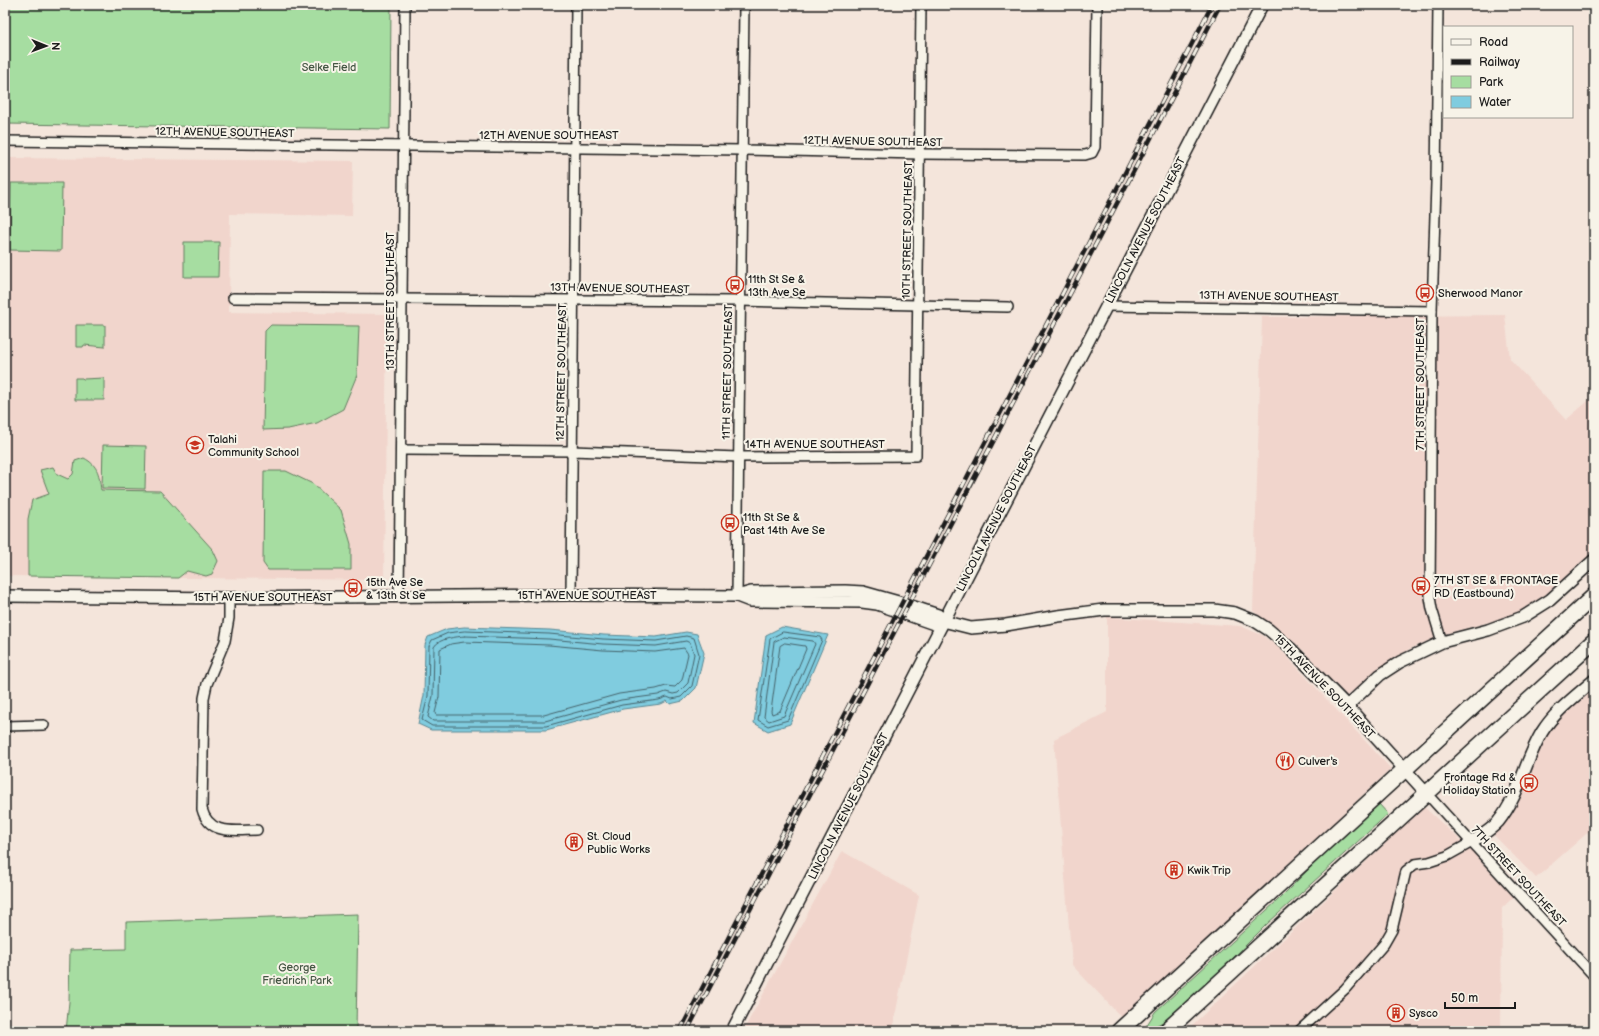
<svg xmlns="http://www.w3.org/2000/svg" width="1599" height="1036" font-family="'Balsamiq Sans',sans-serif">
	<style>
		.built { fill: #f1d5cc }
		.green { fill: #a6dda1; stroke: #617c5e }
		.water { fill: #80ccdf; stroke: #588691 }
		.lines { fill: none; stroke-linecap: round; stroke-linejoin: round }
		.shore { stroke: #44626a; stroke-width: 1 }
		.minor-casing { stroke: #1c1c1c; stroke-width: 12 }
		.tertiary-casing { stroke: #1c1c1c; stroke-width: 14 }
		.trunk-casing { stroke: #1c1c1c; stroke-width: 18 }
		.minor { stroke: #f7f3e8; stroke-width: 9 }
		.tertiary { stroke: #f7f3e8; stroke-width: 11 }
		.trunk { stroke: #f7f3e8; stroke-width: 15 }
		.rail-casing { stroke: #1c1c1c; stroke-width: 4.5 }
		.rail { stroke: #f7f3e8; stroke-width: 3; stroke-dasharray: 9; stroke-linecap: butt }
		.labels { text-anchor: middle; stroke-width: 4; stroke-linejoin: round; paint-order: stroke }
		.park-label { font-size: 11px; fill: #455644; stroke: #f7f3e8 }
		.street-label { font-size: 11px; fill: #1c1c1c; stroke: #f7f3e8 }
		.poi-label { font-size: 11px; fill: #1c1c1c; stroke: #f7f3e8; text-anchor: start }
	</style>
	<rect width="100%" height="100%" fill="#f4e5db"/>
	<filter id="ink" filterUnits="userSpaceOnUse"><feTurbulence type="fractalNoise" baseFrequency=".025" numOctaves="2"/><feDisplacementMap in="SourceGraphic" scale="8" xChannelSelector="R" yChannelSelector="G"/><feConvolveMatrix kernelMatrix="1 2 1 2 8 2 1 2 1" color-interpolation-filters="sRGB"/></filter>
	<g filter="url(#ink)">
		<g class="built">
			<polygon points="5,158 353,161 352,216 230,214 229,312 387,314 384,580 5,576"/>
			<polygon points="1505,315 1510,359 1566,420 1594,396 1594,556 1549,597 1519,614 1448,633 1409,649 1346,696 1304,651 1285,634 1253,611 1262,317"/>
			<polygon points="1107,617 1240,626 1262,635 1280,649 1391,769 1122,1018 1072,965 1054,739 1107,712"/>
			<polygon points="1594,683 1594,827 1536,878 1484,825 1490,822 1506,800 1527,747 1537,728 1547,714 1577,685 1583,693"/>
			<polygon points="1424,807 1518,893 1502,908 1501,1031 1186,1031"/>
			<polygon points="842,851 919,895 892,1031 743,1031"/>
		</g>
		<g class="green">
			<polygon points="5,5 391,5 390,129 5,124"/>
			<polygon points="11,183 62,183 61,251 10,250"/>
			<polygon points="184,242 219,242 218,277 184,277"/>
			<polygon points="76,325 105,325 105,347 84,345 83,347 76,347"/>
			<polygon points="271,325 359,326 357,375 343,409 317,423 288,429 263,430 265,331"/>
			<polygon points="75,378 82,378 83,379 104,378 104,400 75,400"/>
			<polygon points="103,445 146,446 145,489 102,488"/>
			<path d="M84,458C99,466 99,475 101,490L160,491L213,550L218,561L212,574L206,576L187,571L178,578L28,576V519L32,500L49,494L40,470L53,467L57,474L68,479L73,474L75,461Z"/>
			<polygon points="264,471 286,471 313,484 341,510 351,544 351,570 268,570 263,563"/>
			<polygon points="1379,804 1388,814 1267,924 1217,974 1171,1017 1147,1031 1145,1028 1155,1012 1277,901 1330,848"/>
			<polygon points="358,914 356,1031 66,1031 69,1002 70,950 126,949 126,922"/>
		</g>
		<g class="water">
			<polygon points="464,627 550,630 604,635 656,637 686,632 697,634 704,653 696,688 683,701 670,704 667,701 661,704 623,709 546,730 431,730 418,724 424,695 425,645 428,637 447,629"/>
			<polygon points="782,627 828,635 790,724 768,731 754,723 766,635"/>
		</g>
		<g class="lines">
			<g class="shore">
				<polygon points="465,631 549,634 603,639 656,641 686,636 694,638 699,654 692,686 681,697 672,699 667,697 659,700 622,705 546,726 432,726 422,720 428,696 429,646 432,640 448,633"/>
				<polygon points="783,632 820,637 822,640 788,720 768,726 758,720 770,639"/>
				<path d="M465,636L549,639L603,644L656,646L686,641L690,643L694,654L688,683L678,693L673,694L666,692L658,695L621,700L545,721H433L428,717L433,696L434,647C439,638 456,637 465,636Z"/>
				<polygon points="784,637 813,641 815,644 784,716 769,721 764,717 774,642"/>
				<polygon points="465,642 549,645 603,650 655,652 684,648 688,654 682,680 675,687 666,686 656,689 619,694 544,715 436,715 435,713 439,697 440,649 451,644"/>
				<polygon points="785,643 805,646 806,649 780,711 772,714 771,711 780,646"/>
			</g>
			<defs>
				<g id="minor">
					<polyline points="1438,5 1436,183 1432,311 1430,597 1432,609 1442,642"/>
					<polyline points="5,141 742,150 919,154 1085,155 1092,153 1095,147 1097,5"/>
					<polyline points="233,298 740,301 1008,307"/>
					<polyline points="1106,306 1432,311"/>
					<polyline points="401,450 572,451 738,457 916,456 921,5"/>
					<polyline points="571,595 576,5"/>
					<polyline points="737,596 744,5"/>
					<polyline points="399,597 405,5"/>
					<path d="M229,598V618L225,641L207,684L204,698L202,809C209,836 235,830 257,830"/>
					<polyline points="5,726 44,725"/>
					<polyline points="1427,794 1594,976"/>
					<polyline points="1299,1031 1345,989 1384,944 1392,930 1406,871 1415,864 1429,862 1447,856 1472,842"/>
				</g>
				<g id="tertiary">
					<polyline points="5,596 229,598 571,595 737,596 751,592 845,591 863,592 902,603 938,615 943,621 971,628 1006,625 1058,616 1104,610 1214,610 1235,613 1255,621 1269,630 1290,648 1347,706 1427,794"/>
					<polyline points="737,596 750,601 862,602 877,604 934,624 943,621"/>
					<polyline points="1347,706 1380,675 1400,662 1442,642 1488,630 1523,617 1550,600 1594,560"/>
					<path d="M1472,842C1480,836 1491,830 1498,822C1520,795 1525,760 1542,732C1555,711 1576,696 1594,680"/>
					<polyline points="732,1031 1262,5"/>
				</g>
				<g id="trunk">
					<polyline points="1119,1031 1594,596"/>
					<polyline points="1166,1031 1594,641"/>
				</g>
			</defs>
			<use href="#minor" class="minor-casing"/>
			<use href="#tertiary" class="tertiary-casing"/>
			<use href="#trunk" class="trunk-casing"/>
			<use href="#minor" class="minor"/>
			<use href="#tertiary" class="tertiary"/>
			<use href="#trunk" class="trunk"/>
			<defs>
				<g id="rail">
					<polyline points="680,1031 1212,5"/>
					<polyline points="687,1031 1220,5"/>
				</g>
			</defs>
			<use href="#rail" class="rail-casing"/>
			<use href="#rail" class="rail"/>
		</g>
	</g>
	<defs>
		<symbol id="bus-ring" viewBox="-11 -11 22 22"><circle r="9.5" fill="#f7f3e8" stroke="#c8321e" stroke-width="1.5"/><path d="M-5-6H5V4H4V6H2V4H-2V6H-4V4H-5ZM-3.5-4V0h7V-4ZM-3.5 1.2v1.5H-2V1.2ZM2 1.2v1.5H3.5V1.2Z" fill="#c8321e"/></symbol>
		<symbol id="school-ring" viewBox="-11 -11 22 22"><circle r="9.5" fill="#f7f3e8" stroke="#c8321e" stroke-width="1.5"/><path d="M0-5L7-2L0 1L-7-2ZM-4 1L0 2.5L4 1V4Q0 6-4 4Z" fill="#c8321e"/></symbol>
		<symbol id="restaurant-ring" viewBox="-11 -11 22 22"><circle r="9.5" fill="#f7f3e8" stroke="#c8321e" stroke-width="1.5"/><path d="M-5-6h1v4h1v-4h1v4h1v-4h1v5L-1.5 .5V6h-2V.5L-5-1ZM5-6V6H3V1.5H1.5Q1.5-4 5-6Z" fill="#c8321e"/></symbol>
		<symbol id="building-ring" viewBox="-11 -11 22 22"><circle r="9.5" fill="#f7f3e8" stroke="#c8321e" stroke-width="1.5"/><path d="M-4-6H4V6H1V3H-1V6H-4ZM-2.5-4.3h1.7v1.8h-1.7ZM.8-4.3h1.7v1.8H.8ZM-2.5-1h1.7V.8h-1.7ZM.8-1h1.7V.8H.8Z" fill="#c8321e"/></symbol>
	</defs>
	<g fill-rule="evenodd">
		<use href="#bus-ring" x="725" y="275" width="20" height="20"/>
		<use href="#bus-ring" x="1415" y="283" width="20" height="20"/>
		<use href="#school-ring" x="185" y="435" width="20" height="20"/>
		<use href="#bus-ring" x="720" y="513" width="20" height="20"/>
		<use href="#bus-ring" x="1411" y="576" width="20" height="20"/>
		<use href="#bus-ring" x="343" y="578" width="20" height="20"/>
		<use href="#restaurant-ring" x="1275" y="751" width="20" height="20"/>
		<use href="#bus-ring" x="1519" y="773" width="20" height="20"/>
		<use href="#building-ring" x="564" y="832" width="20" height="20"/>
		<use href="#building-ring" x="1164" y="860" width="20" height="20"/>
		<use href="#building-ring" x="1386" y="1003" width="20" height="20"/>
	</g>
	<g class="labels">
		<g class="park-label">
			<text x="329" y="71">Selke Field</text>
			<text x="297" y="971">George<tspan x="297" dy="13">Friedrich Park</tspan></text>
		</g>
		<g class="street-label">
			<text transform="translate(225 132) rotate(1)" y="4">12TH AVENUE SOUTHEAST</text>
			<text x="549" y="139">12TH AVENUE SOUTHEAST</text>
			<text transform="translate(873 141) rotate(1)" y="4">12TH AVENUE SOUTHEAST</text>
			<text transform="translate(907 230) rotate(-89)" y="4">10TH STREET SOUTHEAST</text>
			<text transform="translate(1145 230) rotate(-63)" y="4">LINCOLN AVENUE SOUTHEAST</text>
			<text transform="translate(620 288) rotate(1)" y="4">13TH AVENUE SOUTHEAST</text>
			<text transform="translate(1269 296) rotate(1)" y="4">13TH AVENUE SOUTHEAST</text>
			<text transform="translate(390 301) rotate(-90)" y="4">13TH STREET SOUTHEAST</text>
			<text transform="translate(561 372) rotate(-89)" y="4">12TH STREET SOUTHEAST</text>
			<text transform="translate(727 372) rotate(-89)" y="4">11TH STREET SOUTHEAST</text>
			<text transform="translate(1420 384) rotate(-90)" y="4">7TH STREET SOUTHEAST</text>
			<text x="815" y="448">14TH AVENUE SOUTHEAST</text>
			<text transform="translate(996 518) rotate(-63)" y="4">LINCOLN AVENUE SOUTHEAST</text>
			<text x="587" y="599">15TH AVENUE SOUTHEAST</text>
			<text x="263" y="601">15TH AVENUE SOUTHEAST</text>
			<text transform="translate(1325 686) rotate(46)" y="4">15TH AVENUE SOUTHEAST</text>
			<text transform="translate(848 806) rotate(-63)" y="4">LINCOLN AVENUE SOUTHEAST</text>
			<text transform="translate(1519 876) rotate(47)" y="4">7TH STREET SOUTHEAST</text>
		</g>
		<g class="poi-label">
			<text x="748" y="283">11th St Se &amp;<tspan x="748" dy="13">13th Ave Se</tspan></text>
			<text x="1438" y="297">Sherwood Manor</text>
			<text x="208" y="443">Talahi<tspan x="208" dy="13">Community School</tspan></text>
			<text x="743" y="521">11th St Se &amp;<tspan x="743" dy="13">Past 14th Ave Se</tspan></text>
			<text x="1434" y="584">7TH ST SE &amp; FRONTAGE<tspan x="1434" dy="13">RD (Eastbound)</tspan></text>
			<text x="366" y="586">15th Ave Se<tspan x="366" dy="13">&amp; 13th St Se</tspan></text>
			<text x="1298" y="765">Culver's</text>
			<text x="1516" y="781" text-anchor="end">Frontage Rd &amp;<tspan x="1516" dy="13">Holiday Station</tspan></text>
			<text x="587" y="840">St. Cloud<tspan x="587" dy="13">Public Works</tspan></text>
			<text x="1187" y="874">Kwik Trip</text>
			<text x="1409" y="1017">Sysco</text>
		</g>
	</g>
	<rect width="1599" height="1036" fill="none" stroke="#f7f3e8" stroke-width="20"/>
	<rect x="10" y="10" width="1579" height="1016" fill="none" stroke="#1c1c1c" stroke-width="1.5" filter="url(#ink)"/>
	<rect x="1443" y="26" width="130" height="92" fill="#f7f3e8" stroke="#9f9d96"/>
	<rect x="1451" y="39" width="20" height="6" fill="#f7f3e8" stroke="#9f9d96"/>
	<text x="1479" y="46" font-size="12" fill="#1c1c1c">Road</text>
	<rect x="1451" y="59" width="20" height="6" fill="#1c1c1c" stroke="#9f9d96"/>
	<text x="1479" y="66" font-size="12" fill="#1c1c1c">Railway</text>
	<rect x="1451" y="76" width="20" height="12" fill="#a6dda1" stroke="#9f9d96"/>
	<text x="1479" y="86" font-size="12" fill="#1c1c1c">Park</text>
	<rect x="1451" y="96" width="20" height="12" fill="#80ccdf" stroke="#9f9d96"/>
	<text x="1479" y="106" font-size="12" fill="#1c1c1c">Water</text>
	<g transform="translate(46 46) rotate(91)" stroke="#f7f3e8" stroke-width="3" paint-order="stroke">
	<path d="M0-3L7 15L0 10L-7 15Z" fill="#1c1c1c"/>
	<text y="-6" font-size="11" font-weight="bold" text-anchor="middle" fill="#1c1c1c">N</text>
	</g>
	<path d="M1445 1002v6h70v-6" fill="none" stroke="#1c1c1c" stroke-width="2"/>
	<text x="1451" y="1002" font-size="12" fill="#1c1c1c" stroke="#f7f3e8" stroke-width="3" paint-order="stroke">50 m</text>
</svg>
